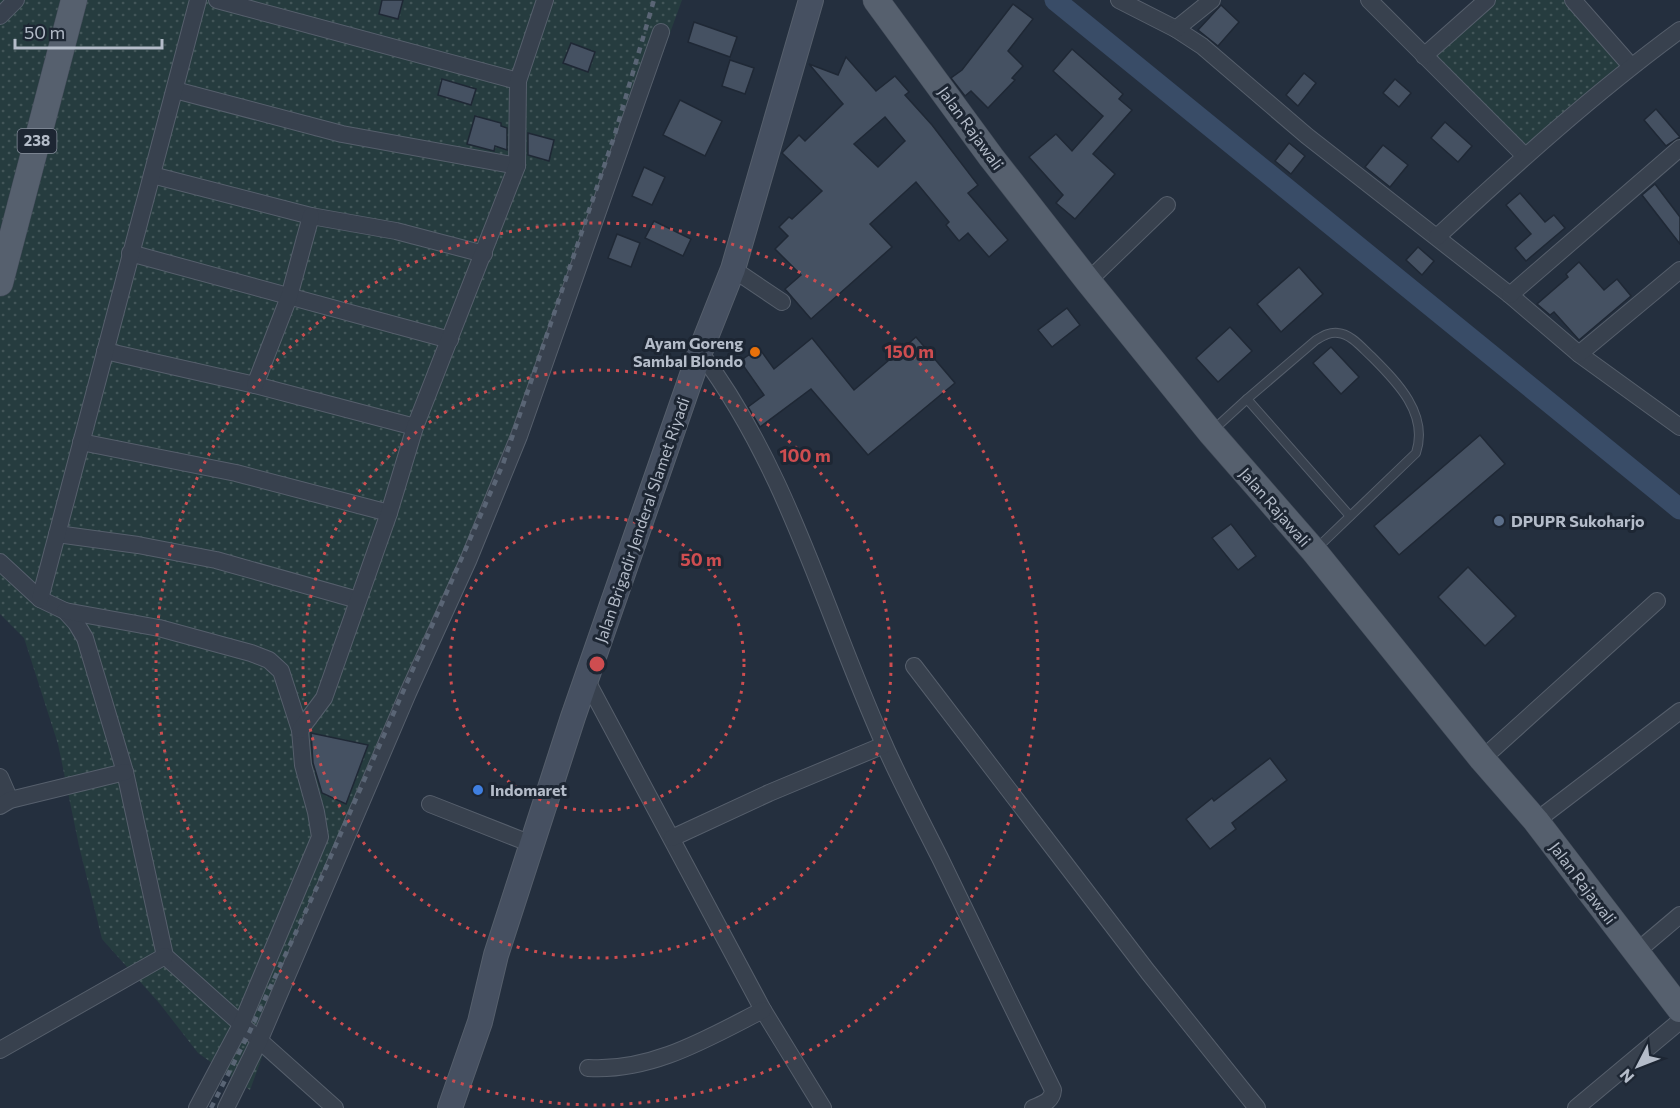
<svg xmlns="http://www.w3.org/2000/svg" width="1680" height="1108" font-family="Commissioner,sans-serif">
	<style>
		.grass { fill: url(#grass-dots) }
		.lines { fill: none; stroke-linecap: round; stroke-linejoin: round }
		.canal { stroke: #394c67; stroke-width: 21 }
		.building { fill: #455162; stroke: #1f2835; stroke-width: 1.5; fill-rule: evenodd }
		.lane-casing { stroke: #565f6c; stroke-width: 10 }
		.street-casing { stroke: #565f6c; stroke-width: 18 }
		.secondary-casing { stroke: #565f6c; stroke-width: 26 }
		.primary-casing { stroke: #414a57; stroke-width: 27 }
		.lane { stroke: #38414e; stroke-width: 8 }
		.street { stroke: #38414e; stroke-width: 16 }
		.secondary { stroke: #465061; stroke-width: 24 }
		.primary { stroke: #56606e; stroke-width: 26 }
		.rail { stroke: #5a6575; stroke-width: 4.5; stroke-dasharray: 6 6; stroke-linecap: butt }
		.ring { fill: none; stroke: #ce4d50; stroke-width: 3; stroke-dasharray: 3 6 }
		.food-dot { fill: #e8710a; stroke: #1d2633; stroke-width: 2 }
		.service-dot { fill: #5c6f8a; stroke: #1d2633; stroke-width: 2 }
		.shop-dot { fill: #3f7fe0; stroke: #1d2633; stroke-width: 2 }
		.labels { text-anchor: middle; stroke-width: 6; stroke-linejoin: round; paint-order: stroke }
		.shield { fill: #1d2633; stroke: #878f9c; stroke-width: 1.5 }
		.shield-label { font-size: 15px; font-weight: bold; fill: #b4bcc9 }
		.street-label { font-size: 16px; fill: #b4bcc9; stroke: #1d2633 }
		.poi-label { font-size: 16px; font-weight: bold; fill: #b4bcc9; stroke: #1d2633; text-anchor: start }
		.centre { fill: #ce4d50; stroke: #1d2633; stroke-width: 3 }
		.ring-label { font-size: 18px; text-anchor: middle; font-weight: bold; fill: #ce4d50; stroke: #1d2633; stroke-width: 6; stroke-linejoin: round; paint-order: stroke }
	</style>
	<defs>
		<pattern id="grass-dots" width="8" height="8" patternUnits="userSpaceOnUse" patternTransform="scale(1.5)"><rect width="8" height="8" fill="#263c3f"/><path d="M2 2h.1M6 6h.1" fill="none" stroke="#435659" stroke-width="1.8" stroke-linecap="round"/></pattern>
	</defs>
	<rect width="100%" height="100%" fill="#242f3e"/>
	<g class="grass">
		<polygon points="0,0 682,0 587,261 279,1011 250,1090 198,1053 160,1004 102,939 79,846 58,744 24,638 0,614"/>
		<polygon points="1488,0 1573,0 1631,66 1517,155 1424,56"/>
	</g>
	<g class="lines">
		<polyline class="canal" points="1055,0 1680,509"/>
	</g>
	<g class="building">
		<polygon points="382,0 403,0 398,19 379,14"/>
		<polygon points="1013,4 1033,19 1008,51 1023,66 1012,78 1015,80 988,108 971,91 965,96 951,78 962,70"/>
		<polygon points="1221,5 1239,22 1218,46 1198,30"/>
		<polygon points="694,22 737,37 730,57 688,42"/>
		<polygon points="571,43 595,52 588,72 563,63"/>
		<polygon points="1072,49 1123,94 1119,99 1132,110 1093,154 1115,174 1075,219 1056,203 1063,195 1029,157 1056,134 1072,151 1103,116 1053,71"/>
		<path d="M846,57L876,91L895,76L909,92L905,95L932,125L978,185L968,193L1008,240L989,257L968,233L959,241L946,225L949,222L916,182L870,224L892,247L811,319L785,289L801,275L775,249L788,236L779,227L789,217L792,219L822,191L782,153L799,135L805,141L843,104L809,64L838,75ZM885,117L905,141L878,167L854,144Z"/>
		<polygon points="730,60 754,68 745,94 722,86"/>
		<polygon points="1304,73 1316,83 1298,106 1286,95"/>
		<polygon points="442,79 476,89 471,105 438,95"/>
		<polygon points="1395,79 1411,93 1399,107 1383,93"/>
		<polygon points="680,100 722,121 705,156 663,135"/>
		<polygon points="1656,109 1680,137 1666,146 1644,120"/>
		<polygon points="475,116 501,123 501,126 507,128 507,150 495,146 494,151 467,144"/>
		<polygon points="1445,122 1472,146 1458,162 1431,138"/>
		<polygon points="528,133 554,140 549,161 528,155"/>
		<polygon points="1289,143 1305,156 1291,174 1275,161"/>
		<polygon points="1383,145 1408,165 1390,187 1365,167"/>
		<polygon points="644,167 665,177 652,205 632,196"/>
		<polygon points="1655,184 1680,217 1680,244 1642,195"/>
		<polygon points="1520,193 1545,222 1554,215 1565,228 1526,261 1515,248 1531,234 1506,205"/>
		<polygon points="654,221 691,239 683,256 645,238"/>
		<polygon points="617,234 640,243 631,267 608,258"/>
		<polygon points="1418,247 1434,261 1422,275 1406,260"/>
		<polygon points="1579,262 1604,290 1617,279 1631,296 1579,340 1554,312 1550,315 1537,304 1568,277 1566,274"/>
		<polygon points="1299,267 1323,294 1281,332 1257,304"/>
		<polygon points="1067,308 1080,325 1052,347 1038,330"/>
		<polygon points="1230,327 1252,351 1218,382 1196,358"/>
		<polygon points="916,337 955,383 868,455 811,389 760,427 748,407 764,395 740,361 759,348 774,369 812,338 854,390"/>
		<polygon points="1331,347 1359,377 1341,394 1313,363"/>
		<polygon points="1480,435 1505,464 1399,555 1374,526"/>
		<polygon points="1231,524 1256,556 1238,570 1212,538"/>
		<polygon points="1468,567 1516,616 1485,646 1438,597"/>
		<polygon points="311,733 368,745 346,804 322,793 313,763"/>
		<polygon points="1270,758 1287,780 1232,823 1236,829 1210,849 1186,819 1212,798 1214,801"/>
	</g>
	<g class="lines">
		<defs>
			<g id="lane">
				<polyline points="1247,399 1350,516"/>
				<path d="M1212,431L1247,399L1316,340C1323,336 1329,332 1338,333C1351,334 1362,348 1372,357C1397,382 1429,414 1416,453L1316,549"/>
			</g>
			<g id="street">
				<polyline points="217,0 518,81"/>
				<polyline points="1119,0 1176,29 1202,46 1307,136 1510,295 1579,354 1680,427"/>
				<polyline points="1369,0 1525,156"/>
				<polyline points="1573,0 1631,66"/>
				<polyline points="0,16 16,0"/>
				<polyline points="1176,29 1212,0"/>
				<polyline points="1424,56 1487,0"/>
				<polyline points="175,90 342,134 517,166"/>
				<polyline points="152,175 311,216 396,231 484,254"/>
				<path d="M1437,237C1515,165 1594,93 1680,30"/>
				<polyline points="130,253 450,340"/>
				<polyline points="733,269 782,302"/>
				<polyline points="1088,281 1167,205"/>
				<polyline points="1510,295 1680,148"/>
				<polyline points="105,351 255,385 415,427"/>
				<path d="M700,352C788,469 825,613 884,744C901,783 921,820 940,858C977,935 1015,1013 1053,1090C1052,1102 1042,1104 1033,1108"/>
				<polyline points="1579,354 1680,270"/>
				<polyline points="255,385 289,297 311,216"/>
				<polyline points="81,442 236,473 389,513"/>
				<polyline points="57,534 138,545 216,560 358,600"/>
				<polyline points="0,562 40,599 65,611 76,623 85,638 125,772 165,956 335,1108"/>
				<polyline points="40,599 198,0"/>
				<polyline points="65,611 159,628 251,653 269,660 281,671 300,730 303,765 316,812 320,837 241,1025 197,1108"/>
				<polyline points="914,666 1148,972 1257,1108"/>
				<polyline points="587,681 763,1010 823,1108"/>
				<polyline points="300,730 324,698 389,513 415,427 517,166 518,81 545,0"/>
				<polyline points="1482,759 1657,601"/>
				<polyline points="0,777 10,800"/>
				<polyline points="430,804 534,845"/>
				<polyline points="0,806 10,800 125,772"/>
				<polyline points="1536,821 1680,711"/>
				<polyline points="672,838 769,793 884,745"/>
				<polyline points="1635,953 1680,915"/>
				<polyline points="0,1050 165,956"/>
				<path d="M588,1068C652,1072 708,1038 763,1010"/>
				<polyline points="226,1108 260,1039 408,693 468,561 519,436 661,32"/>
				<polyline points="1576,1108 1680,1021"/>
			</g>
			<polyline id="secondary" points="450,1108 480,1022 496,955 573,717 700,352 733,269 811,0"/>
			<g id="primary">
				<polyline points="876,0 991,157 1088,281 1211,433 1314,551 1482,759 1536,821 1680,1009"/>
				<polyline points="0,283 74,0"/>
			</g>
		</defs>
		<use href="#lane" class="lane-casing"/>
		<use href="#street" class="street-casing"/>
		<use href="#secondary" class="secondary-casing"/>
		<use href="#primary" class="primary-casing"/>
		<use href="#lane" class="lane"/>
		<use href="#street" class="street"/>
		<use href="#secondary" class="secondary"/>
		<use href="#primary" class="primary"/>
		<polyline class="rail" points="211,1108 249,1033 323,874 503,464 615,134 654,0"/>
	</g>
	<g class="ring">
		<circle cx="597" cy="664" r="147"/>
		<circle cx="597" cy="664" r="294"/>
		<circle cx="597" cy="664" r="441"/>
	</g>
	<circle class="food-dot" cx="755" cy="352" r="6"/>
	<circle class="service-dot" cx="1499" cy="521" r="6"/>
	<circle class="shop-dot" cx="478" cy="790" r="6"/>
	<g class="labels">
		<rect class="shield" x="17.5" y="129" width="39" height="24" rx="4.5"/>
		<g class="shield-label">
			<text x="37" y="146">238</text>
		</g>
		<g class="street-label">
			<text transform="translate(971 128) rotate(54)" y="6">Jalan Rajawali</text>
			<text transform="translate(1275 507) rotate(49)" y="6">Jalan Rajawali</text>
			<text transform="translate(642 520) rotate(-71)" y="6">Jalan Brigadir Jenderal Slamet Riyadi</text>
			<text transform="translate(1583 883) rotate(53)" y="6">Jalan Rajawali</text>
		</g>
		<g class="poi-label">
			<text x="743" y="349" text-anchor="end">Ayam Goreng<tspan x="743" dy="18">Sambal Blondo</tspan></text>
			<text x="1511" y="527">DPUPR Sukoharjo</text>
			<text x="490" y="796">Indomaret</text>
		</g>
	</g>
	<circle cx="597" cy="664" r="9" class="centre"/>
	<g class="ring-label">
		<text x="909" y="358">150 m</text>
		<text x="805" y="462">100 m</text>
		<text x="701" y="566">50 m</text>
	</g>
	<g transform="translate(1638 1066) rotate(228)" stroke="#1d2633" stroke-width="4.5" paint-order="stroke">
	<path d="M0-4.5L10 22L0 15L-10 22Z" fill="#b4bcc9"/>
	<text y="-9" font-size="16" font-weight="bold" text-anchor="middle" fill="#b4bcc9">N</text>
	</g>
	<path d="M15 39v9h147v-9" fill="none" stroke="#b4bcc9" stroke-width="3"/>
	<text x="24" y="39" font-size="18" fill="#b4bcc9" stroke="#1d2633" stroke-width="4.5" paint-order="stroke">50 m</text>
</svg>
